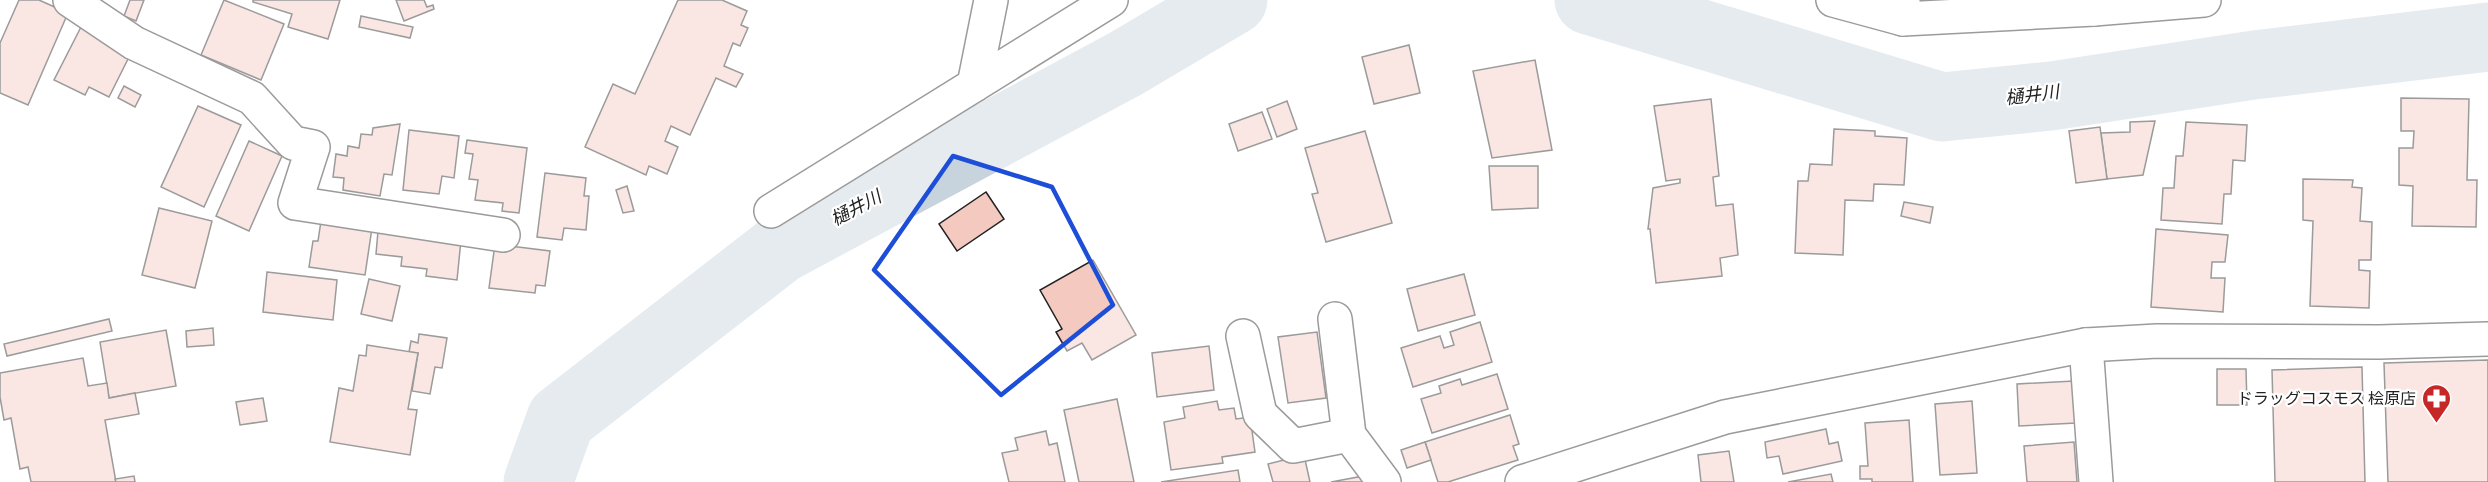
<svg xmlns="http://www.w3.org/2000/svg" width="2488" height="482" font-family="Manrope,'Noto Sans JP',sans-serif">
	<style>
		.lines { fill: none; stroke-linecap: round; stroke-linejoin: round }
		.river { stroke: #c7d3dd; stroke-width: 69 }
		.building { fill: #f3c9c0; stroke: #222; stroke-width: 1.5 }
		.street-casing { stroke: #222; stroke-width: 36 }
		.street { stroke: #fff; stroke-width: 33 }
		.marked { fill: none; stroke: #1d4ed8; stroke-width: 4.5; stroke-linejoin: round }
		.labels { text-anchor: middle; stroke-width: 4.5; stroke-linejoin: round; paint-order: stroke }
		.poi-label { font-size: 16px; fill: #222; stroke: #fff; text-anchor: end }
		.water-label { font-size: 18px; font-style: italic; fill: #222; stroke: #fff }
	</style>
	<rect width="100%" height="100%" fill="#fff"/>
	<g class="lines">
		<g class="river">
			<polyline points="1589,0 1942,107 2051,96 2254,65 2488,37"/>
			<polyline points="538,482 561,419 780,249 1125,64 1233,0"/>
		</g>
	</g>
	<g class="building">
		<polygon points="19,0 39,0 68,13 28,105 0,93 0,43"/>
		<polygon points="130,0 144,0 136,21 124,16"/>
		<polygon points="224,0 284,24 261,80 201,55"/>
		<polygon points="253,0 340,0 328,39 288,27 292,14 253,2"/>
		<polygon points="396,0 424,0 427,7 433,5 434,9 404,21"/>
		<polygon points="678,0 722,0 747,11 741,25 748,28 740,46 733,43 724,66 743,74 736,87 716,78 690,135 671,126 665,141 678,147 667,174 649,166 646,175 585,147 613,84 635,94"/>
		<polygon points="361,16 413,27 410,38 359,27"/>
		<polygon points="82,25 129,57 109,97 89,87 85,95 54,80"/>
		<polygon points="1409,45 1420,93 1374,104 1362,57"/>
		<polygon points="1535,60 1552,150 1492,158 1473,71"/>
		<polygon points="124,86 141,95 135,107 118,98"/>
		<polygon points="2401,98 2469,99 2467,180 2477,180 2476,227 2412,226 2413,186 2399,185 2399,148 2413,148 2414,131 2401,131"/>
		<polygon points="1711,99 1719,176 1713,177 1716,206 1733,204 1738,255 1720,258 1722,276 1656,283 1650,229 1648,229 1653,188 1680,183 1680,179 1666,181 1654,106"/>
		<polygon points="1287,101 1297,129 1277,137 1267,109"/>
		<polygon points="198,106 241,125 204,207 161,187"/>
		<polygon points="1262,112 1272,139 1238,151 1229,124"/>
		<polygon points="2155,121 2143,175 2107,179 2101,133 2130,132 2130,122"/>
		<polygon points="2186,122 2247,125 2245,161 2233,160 2231,194 2224,194 2222,224 2161,220 2163,188 2174,188 2176,156 2183,156"/>
		<polygon points="400,124 392,175 384,174 380,196 343,190 344,178 333,177 336,154 347,156 348,146 359,148 361,134 372,135 373,128"/>
		<polygon points="2100,127 2107,179 2076,183 2069,131"/>
		<polygon points="1834,129 1875,131 1875,136 1907,138 1904,185 1874,184 1873,201 1845,200 1843,255 1795,253 1798,181 1808,181 1810,164 1832,165"/>
		<polygon points="409,130 459,136 454,178 442,176 439,194 403,190"/>
		<polygon points="1365,131 1392,223 1326,242 1312,194 1318,193 1305,148"/>
		<polygon points="467,140 527,148 519,213 502,211 503,203 475,200 478,180 469,179 473,154 465,153"/>
		<polygon points="249,141 282,156 249,231 216,216"/>
		<polygon points="1489,166 1538,166 1538,208 1492,210"/>
		<polygon points="545,173 586,178 584,196 589,196 586,230 564,228 562,240 537,237"/>
		<polygon points="2303,179 2353,180 2352,187 2362,188 2360,221 2372,222 2371,260 2359,260 2359,270 2370,271 2369,308 2310,306 2313,221 2303,220"/>
		<polygon points="627,186 634,211 623,213 616,190"/>
		<polygon points="986,192 1004,219 957,251 939,224"/>
		<polygon points="1904,202 1933,207 1930,223 1901,216"/>
		<polygon points="159,208 212,221 195,288 142,275"/>
		<polygon points="321,221 372,228 365,275 309,267 313,241 318,241"/>
		<polygon points="2156,229 2228,235 2225,262 2212,262 2211,278 2225,278 2223,312 2151,307"/>
		<polygon points="378,231 461,240 457,280 426,276 427,269 401,266 402,257 376,254"/>
		<polygon points="495,244 550,251 545,286 536,285 535,293 489,288"/>
		<polygon points="1093,260 1136,335 1092,360 1082,343 1067,351 1056,332 1062,329 1040,290"/>
		<polygon points="267,272 337,280 333,320 263,312"/>
		<polygon points="1464,274 1475,315 1418,331 1407,289"/>
		<polygon points="369,279 400,286 392,321 361,314"/>
		<polygon points="109,319 112,331 7,356 4,344"/>
		<polygon points="1480,322 1492,362 1413,387 1401,348 1440,336 1444,348 1454,345 1450,332"/>
		<polygon points="213,328 214,345 187,347 186,331"/>
		<polygon points="166,330 176,386 109,398 100,342"/>
		<polygon points="1317,332 1326,398 1288,403 1278,337"/>
		<polygon points="419,334 447,338 442,368 435,367 430,394 412,391 418,353 409,352 411,341 418,343"/>
		<polygon points="367,345 418,353 408,409 417,410 410,455 330,442 339,388 353,391 359,355 366,356"/>
		<polygon points="1209,346 1214,390 1157,397 1152,353"/>
		<polygon points="83,358 88,386 107,383 109,398 135,393 139,414 105,420 116,482 31,482 28,467 20,469 11,418 4,420 0,397 0,373"/>
		<polygon points="2488,360 2488,482 2388,482 2384,363"/>
		<polygon points="2362,367 2365,482 2275,482 2272,370"/>
		<polygon points="2217,369 2246,369 2247,405 2217,405"/>
		<polygon points="1497,374 1508,409 1432,433 1421,399 1441,393 1439,386 1460,379 1462,385"/>
		<polygon points="2074,381 2076,423 2019,426 2017,384"/>
		<polygon points="263,398 267,421 240,425 236,402"/>
		<polygon points="1117,399 1134,482 1079,482 1064,410"/>
		<polygon points="1217,401 1219,410 1234,408 1236,419 1250,417 1255,452 1222,457 1223,463 1171,470 1164,422 1185,418 1183,407"/>
		<polygon points="1972,401 1977,473 1940,475 1935,404"/>
		<polygon points="1510,415 1519,444 1513,446 1518,460 1448,482 1438,482 1425,442"/>
		<polygon points="1909,420 1913,482 1872,482 1872,479 1860,479 1860,466 1868,466 1865,423"/>
		<polygon points="1826,429 1829,444 1838,442 1842,461 1783,474 1779,456 1767,458 1765,442"/>
		<polygon points="1046,431 1049,445 1057,443 1065,482 1009,482 1002,453 1018,450 1015,438"/>
		<polygon points="1425,442 1431,460 1407,468 1401,450"/>
		<polygon points="2074,442 2077,482 2027,482 2024,446"/>
		<polygon points="1729,451 1734,482 1701,482 1698,455"/>
		<polygon points="1304,455 1310,482 1273,482 1268,464"/>
		<polygon points="1238,470 1240,482 1161,482"/>
		<polygon points="1831,474 1833,482 1788,482"/>
		<polygon points="1369,475 1370,482 1331,482"/>
		<polygon points="134,476 135,482 116,482 115,479"/>
	</g>
	<g class="lines">
		<defs>
			<g id="street">
				<polyline points="70,0 134,43 252,98 293,143 313,147 295,203 503,235"/>
				<polyline points="1833,0 1903,19 1903,0"/>
				<polyline points="2095,0 2094,9 2204,0"/>
				<polyline points="1903,19 2094,9"/>
				<polyline points="974,85 991,0"/>
				<polyline points="771,211 1111,0"/>
				<polyline points="1335,319 1349,435 1384,482"/>
				<polyline points="1243,336 1260,414 1293,446 1349,435"/>
				<polyline points="2086,345 2096,482"/>
				<polyline points="1522,482 1725,417 2086,345 2157,341 2379,342 2488,339"/>
			</g>
		</defs>
		<use href="#street" class="street-casing"/>
		<use href="#street" class="street"/>
	</g>
	<path d="M0 0H2488V482H0ZM953,156L1052,187L1113,305L1001,395L874,270Z" fill="#fff" fill-opacity=".55" fill-rule="evenodd"/>
	<path class="marked" d="M953,156L1052,187L1113,305L1001,395L874,270Z"/>
	<defs>
		<symbol id="pharmacy-pin" viewBox="-11 -11 22 30"><path d="M0 17L-7.5 6A9.5 9.5 0 1 1 7.5 6Z" fill="#c62828" stroke="#fff"/><path d="M-2-6h4v4h4v4h-4v4h-4v-4h-4v-4h4Z" fill="#fff"/></symbol>
	</defs>
	<g fill-rule="evenodd">
		<use href="#pharmacy-pin" x="2420" y="382" width="33" height="45"/>
	</g>
	<g class="labels">
		<g class="poi-label">
			<text x="2416" y="404">ドラッグコスモス 桧原店</text>
		</g>
		<g class="water-label">
			<text transform="translate(2032 95) rotate(-7)" y="6">樋井川</text>
			<text transform="translate(856 208) rotate(-28)" y="6">樋井川</text>
		</g>
	</g>
</svg>
